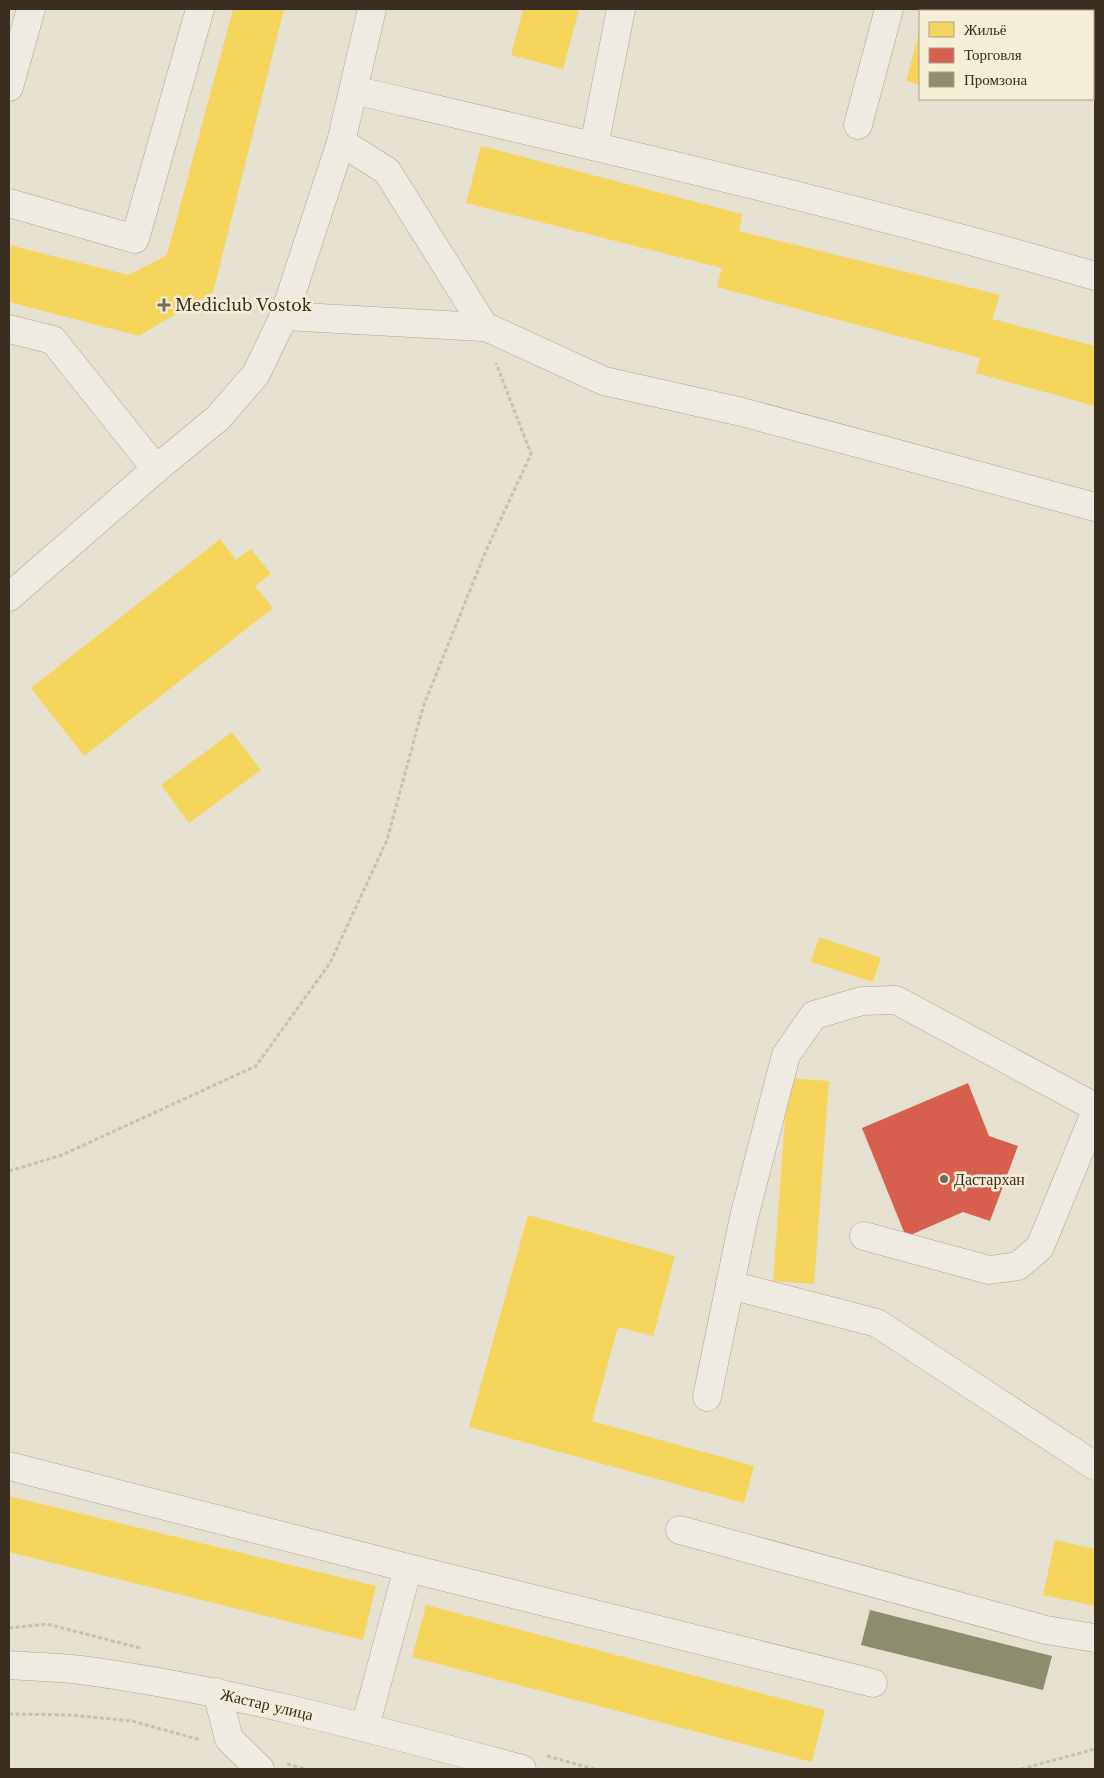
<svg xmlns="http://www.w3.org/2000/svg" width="1104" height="1778" font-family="'Libre Baskerville',serif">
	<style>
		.homes { fill: #f6d55c }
		.shops { fill: #d6604d }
		.industry { fill: #8c8c6e }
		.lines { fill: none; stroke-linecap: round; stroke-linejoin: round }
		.minor-casing { stroke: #aba598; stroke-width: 29 }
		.path { stroke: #c6c1b8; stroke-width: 3; stroke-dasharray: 4 2.5; stroke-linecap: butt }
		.minor { stroke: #eeeae1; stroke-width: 28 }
		.poi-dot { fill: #766c5e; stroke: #f5eed7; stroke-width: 2 }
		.labels { text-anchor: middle; stroke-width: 5; stroke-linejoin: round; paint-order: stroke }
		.poi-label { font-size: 16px; fill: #3a2e20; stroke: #f5eed7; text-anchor: start }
		.street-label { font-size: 16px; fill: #3a2e20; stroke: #f5eed7 }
	</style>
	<rect width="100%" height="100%" fill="#e5e0d0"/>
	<g class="homes">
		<polygon points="233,9 284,9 213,292 139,336 9,302 9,245 129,275 167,255"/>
		<polygon points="523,9 579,9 563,69 511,55"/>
		<polygon points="925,9 982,9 981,11 925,11"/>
		<polygon points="920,29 920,85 906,81"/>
		<polygon points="481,146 742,214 739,231 1000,295 992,319 1095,346 1095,406 976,373 980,358 717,287 722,268 466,203"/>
		<polygon points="220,539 236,560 251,549 271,574 255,586 273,608 84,756 31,688"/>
		<polygon points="232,732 261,770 189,823 161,785"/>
		<polygon points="819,937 881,958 873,982 811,962"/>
		<polygon points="788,1078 829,1081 814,1284 773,1281"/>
		<polygon points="528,1215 675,1256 653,1336 618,1327 592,1421 754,1466 744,1503 469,1427"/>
		<polygon points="9,1496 376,1586 363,1640 9,1552"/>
		<polygon points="1055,1540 1095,1549 1095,1606 1043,1595"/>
		<polygon points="426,1605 825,1710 812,1762 412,1657"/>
	</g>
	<polygon class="shops" points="968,1083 989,1136 1018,1146 990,1221 963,1212 906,1237 862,1128"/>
	<polygon class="industry" points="870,1610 1052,1656 1043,1690 861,1645"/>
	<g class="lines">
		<defs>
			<g id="minor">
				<polyline points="9,87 31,9"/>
				<path d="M354,90C602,148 851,205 1095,276"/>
				<polyline points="858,125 889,9"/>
				<polyline points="341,142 387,171 484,326 604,381 742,412 1095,507"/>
				<polyline points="594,146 621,9"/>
				<polyline points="9,203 135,239 200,9"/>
				<polyline points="284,316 482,327"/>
				<polyline points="9,329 53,340 156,469"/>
				<polyline points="9,597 156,469 218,418 256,374 284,316 341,142 372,9"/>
				<polyline points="864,1236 989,1270 1018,1266 1040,1247 1095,1113"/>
				<polyline points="730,1285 877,1323 1095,1466"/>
				<polyline points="707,1397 744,1217 786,1055 814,1015 862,1001 896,1000 1095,1107"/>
				<polyline points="9,1466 408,1568 873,1683"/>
				<polyline points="680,1530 1046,1630 1095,1638"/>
				<path d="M9,1665C33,1667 57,1667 81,1670C230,1690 376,1730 522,1769"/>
				<polyline points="217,1692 229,1739 260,1769"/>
				<polyline points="365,1727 408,1568"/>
			</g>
		</defs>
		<use href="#minor" class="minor-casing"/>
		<g class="path">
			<polyline points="9,1171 62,1155 256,1066 330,963 387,840 423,707 485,553 531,454 496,363"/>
			<polyline points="9,1628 47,1624 140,1648"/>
			<polyline points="9,1714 70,1715 132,1721 201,1740"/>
			<polyline points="547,1756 594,1769"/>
			<polyline points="287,1764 305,1769"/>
			<polyline points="1021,1769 1095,1749"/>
		</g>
		<use href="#minor" class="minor"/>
	</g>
	<g class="poi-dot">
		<path d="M161.5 297.5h5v5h5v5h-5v5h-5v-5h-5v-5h5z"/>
		<circle cx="944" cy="1179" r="5"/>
	</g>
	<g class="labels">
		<g class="poi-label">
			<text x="175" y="311">Mediclub Vostok</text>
			<text x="954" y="1185">Дастархан</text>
		</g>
		<g class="street-label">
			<text transform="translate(267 1704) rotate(13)" y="6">Жастар улица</text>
		</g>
	</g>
	<rect width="1104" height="1778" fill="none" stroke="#3a2e20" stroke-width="20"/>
	<rect x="919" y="10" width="175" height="90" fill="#f5eed7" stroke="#aaa18e"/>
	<rect x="929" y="22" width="25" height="15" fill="#f6d55c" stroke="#aaa18e"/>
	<text x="964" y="35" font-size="15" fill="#3a2e20">Жильё</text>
	<rect x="929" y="48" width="25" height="15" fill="#d6604d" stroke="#aaa18e"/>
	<text x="964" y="60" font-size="15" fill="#3a2e20">Торговля</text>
	<rect x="929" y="72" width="25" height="15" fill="#8c8c6e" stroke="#aaa18e"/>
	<text x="964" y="85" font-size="15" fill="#3a2e20">Промзона</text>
</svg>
